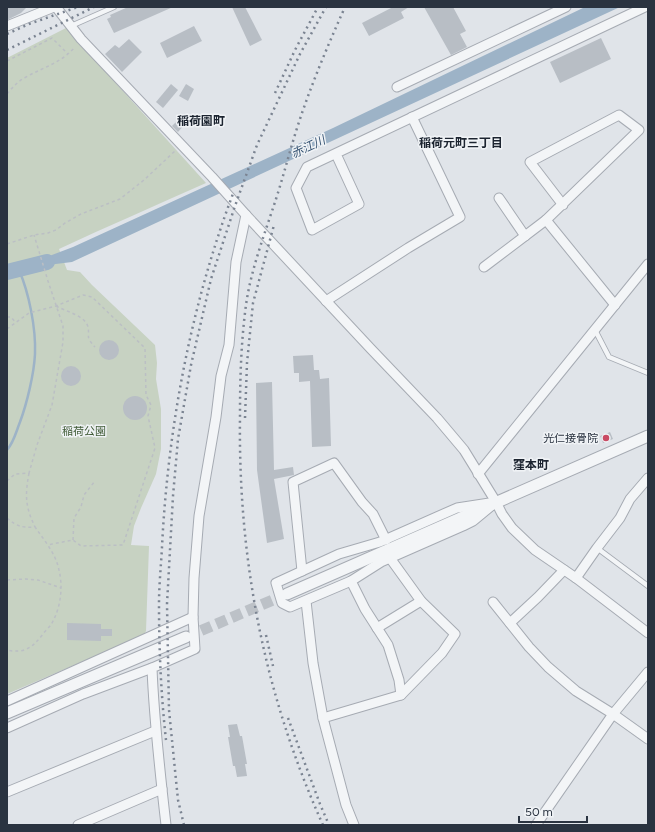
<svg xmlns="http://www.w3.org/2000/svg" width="655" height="832" font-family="Figtree,'Noto Sans JP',sans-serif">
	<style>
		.green { fill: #c7d2c2 }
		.water { fill: #9db3c7 }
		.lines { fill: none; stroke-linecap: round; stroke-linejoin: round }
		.stream { stroke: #9db3c7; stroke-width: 2.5 }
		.river { stroke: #9db3c7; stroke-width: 16 }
		.building { fill: #b8bec5 }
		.tertiary-tunnel { stroke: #bcc1c7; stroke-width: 11; stroke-dasharray: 11 5.5; stroke-linecap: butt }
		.service-casing { stroke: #a6abb3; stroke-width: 6 }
		.minor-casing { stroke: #a6abb3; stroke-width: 11 }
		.tertiary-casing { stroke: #a6abb3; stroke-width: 13 }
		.path { stroke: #bbbfc4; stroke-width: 1.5; stroke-dasharray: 3 3; stroke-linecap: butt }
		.service { stroke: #f3f5f7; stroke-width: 4.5 }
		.minor { stroke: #f3f5f7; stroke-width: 9 }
		.tertiary { stroke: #f3f5f7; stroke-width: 11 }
		.rail { stroke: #7b8492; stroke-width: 2.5; stroke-dasharray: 2 4; stroke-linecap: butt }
		.poi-dot { fill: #c94a63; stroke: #f0f3f6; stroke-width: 1.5 }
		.labels { text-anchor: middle; stroke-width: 3; stroke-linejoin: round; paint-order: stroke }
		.park-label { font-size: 11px; fill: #405b37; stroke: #f0f3f6 }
		.poi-label { font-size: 11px; fill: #2a3340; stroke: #f0f3f6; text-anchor: end }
		.neighbourhood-label { font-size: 12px; font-weight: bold; fill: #1c2430; stroke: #f0f3f6 }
		.water-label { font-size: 12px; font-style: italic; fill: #355372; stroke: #f0f3f6 }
	</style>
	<rect width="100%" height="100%" fill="#e0e4e9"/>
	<path class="green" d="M66,28L206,183C157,205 108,226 59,249L67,270L80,272L92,285L155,345L157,363L156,379L161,409V449L156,474L141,508L134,526L131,545L149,546L146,631L144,635L7,694V58Z"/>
	<polygon class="water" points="585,7 620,7 72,262 15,269 73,247 333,128"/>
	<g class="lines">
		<path class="stream" d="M7,450C14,442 16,432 20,422C27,403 34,374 35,354C36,328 29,293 19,270"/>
		<polyline class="river" points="7,272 47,262"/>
	</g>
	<g class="building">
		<polygon points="7,7 27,7 21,13 7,20"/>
		<polygon points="128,7 173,7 114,33 107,19 111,17 110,15"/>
		<polygon points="232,7 245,7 262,40 250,46"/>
		<polygon points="393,7 409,7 401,12 404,18 369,36 362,23"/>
		<polygon points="424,7 453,7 466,31 460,34 467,47 451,55"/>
		<polygon points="194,26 202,41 167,58 160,43"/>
		<polygon points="601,38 611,59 560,83 550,62"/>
		<polygon points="129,39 142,52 122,72 105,54 115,45 119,48"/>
		<polygon points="171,84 178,90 163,108 156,102"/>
		<polygon points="186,84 194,89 188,101 179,96"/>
		<polygon points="180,118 185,124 178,132 172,126"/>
		<circle cx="109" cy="350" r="10"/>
		<polygon points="313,355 314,370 319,370 320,379 329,378 331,446 312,447 310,381 299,382 299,373 294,373 293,356"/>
		<circle cx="71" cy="376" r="10"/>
		<polygon points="272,382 274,470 293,467 294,475 274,479 284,539 267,543 257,470 256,383"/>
		<circle cx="135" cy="408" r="12"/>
		<polygon points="610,432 613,439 603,443 600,436"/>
		<polygon points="67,623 101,624 101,629 112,629 112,636 101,636 101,641 67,640"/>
		<polygon points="237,724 240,736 242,736 247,764 245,764 247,776 237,777 235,766 233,766 228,737 230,737 228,725"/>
	</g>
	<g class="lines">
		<polyline class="tertiary-tunnel" points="186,637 287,594"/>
		<defs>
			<g id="service">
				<polyline points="71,26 114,7"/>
				<polyline points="595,330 609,357 648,373"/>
				<polyline points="597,548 648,586"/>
			</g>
			<g id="minor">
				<polyline points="56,7 81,39 212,177 246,215 371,349 437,418 464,450 496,502 502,514 512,528 535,550 576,578 648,633"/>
				<polyline points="7,26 54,7"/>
				<polyline points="397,87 566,7"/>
				<polyline points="336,154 359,204 312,230 296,188 307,167 645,7"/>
				<polyline points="499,198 525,236"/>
				<polyline points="563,205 530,162 619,115 639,130 546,220 615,305"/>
				<polyline points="484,267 546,220"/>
				<polyline points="326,301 408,248 460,217 412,117"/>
				<polyline points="478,474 648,264"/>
				<polygon points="496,502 473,521 463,526 381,562 351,581 290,607 282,603 276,583 339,554 380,542 457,508"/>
				<polyline points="302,571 293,482 334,463 362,502 373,514 386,540"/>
				<polyline points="576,578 597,548 620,518 630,499 648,478"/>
				<polyline points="351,581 365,609 388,645 399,680 401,695"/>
				<polyline points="306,601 313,663 323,718 346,805 354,825"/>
				<polyline points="493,602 529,647 548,667 576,691 613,714 648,739"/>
				<polyline points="510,623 538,597 564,570"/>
				<polyline points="377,628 421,601"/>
				<polyline points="7,701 193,617"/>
				<polyline points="323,718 401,695 442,653 455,634 421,601 390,558"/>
				<polyline points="7,728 83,694 152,668"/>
				<polyline points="7,792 155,731"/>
				<polyline points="78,825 162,789"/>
				<path d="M166,825C160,773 154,721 152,668L195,649L193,617L194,578L199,516L216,417L221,376L229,345L236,262L246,215"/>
				<polyline points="536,825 613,714 648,672"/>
			</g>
			<g id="tertiary">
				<polyline points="287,594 648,436"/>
				<polyline points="7,713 186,637"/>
			</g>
		</defs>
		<use href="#service" class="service-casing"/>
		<use href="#minor" class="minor-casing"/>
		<use href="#tertiary" class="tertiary-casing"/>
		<g class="path">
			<polyline points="7,61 52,38 68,54"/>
			<path d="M7,94C13,87 18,81 26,77C44,67 61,63 75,47"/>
			<polyline points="7,244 34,235 48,233 56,230 65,223 81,214 120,199 144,180 175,151"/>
			<path d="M56,306C65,311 86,316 88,327C90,338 85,336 95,347"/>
			<polyline points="7,317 11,317 16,323"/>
			<polyline points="7,329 29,313 56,306 83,295 92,297 145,348 146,395 151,405 148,416 155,448 123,545 81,546 73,540 47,545"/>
			<path d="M29,473C25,495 25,506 35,527"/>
			<polyline points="7,481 15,474 29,473 37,445 52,405 63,342 63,326 48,281 34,235"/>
			<path d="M7,518C16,526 22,528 35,527C44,540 56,554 59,570C63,586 61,606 53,621C51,626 46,630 43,634C33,647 25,654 7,650"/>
			<polyline points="73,540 74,518 81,507 84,495 95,481"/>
			<polyline points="7,580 26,579 38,580 61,588"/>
		</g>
		<use href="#service" class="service"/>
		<use href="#minor" class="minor"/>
		<use href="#tertiary" class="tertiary"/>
		<g class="rail">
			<polyline points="7,34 29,24 78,7"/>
			<polyline points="7,50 94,7"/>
			<polyline points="275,93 295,50 318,7"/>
			<polyline points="245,418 247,363 253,303 274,225"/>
			<polyline points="266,635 273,666"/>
			<polyline points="288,718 320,804 329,825"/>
			<path d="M166,740C161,695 159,649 159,604C159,585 161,566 162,547C168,426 191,305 234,191"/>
			<polyline points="184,825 178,800 169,710 167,604 173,496 178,439 191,365 211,279 235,206 257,145 300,54 326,7"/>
			<path d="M323,825C264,694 238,559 240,416C240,379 241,342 246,305C251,269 265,233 276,199C284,174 290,150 298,125C311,85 328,45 345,7"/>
		</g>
	</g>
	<circle class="poi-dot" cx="606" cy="438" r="4"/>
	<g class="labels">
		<g class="park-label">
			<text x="84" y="435">稲荷公園</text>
		</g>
		<g class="poi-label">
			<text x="598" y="442">光仁接骨院</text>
		</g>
		<g class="neighbourhood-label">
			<text x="201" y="125">稲荷園町</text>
			<text x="461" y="147">稲荷元町三丁目</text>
			<text x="531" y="469">窪本町</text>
		</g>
		<g class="water-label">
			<text transform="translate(308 147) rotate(-25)" y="4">赤江川</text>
		</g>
	</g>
	<rect width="655" height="832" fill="none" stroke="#2a3340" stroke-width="16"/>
	<path d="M519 816v6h68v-6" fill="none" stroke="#2a3340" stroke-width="2"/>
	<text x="525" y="816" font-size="12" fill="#2a3340" stroke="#f0f3f6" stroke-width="3" paint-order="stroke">50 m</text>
</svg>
